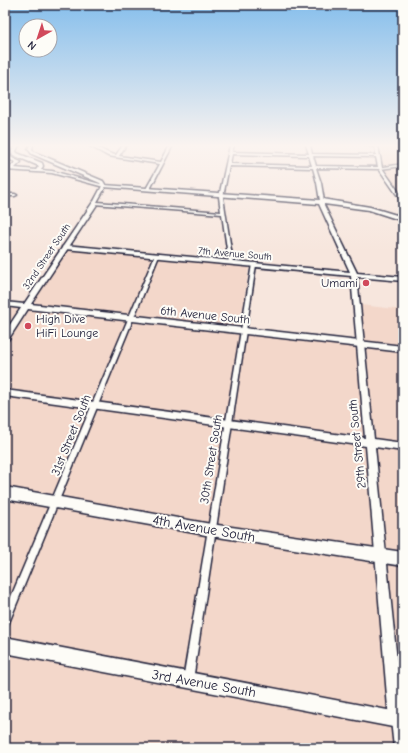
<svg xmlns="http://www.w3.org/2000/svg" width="408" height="753" font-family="'Comic Neue',sans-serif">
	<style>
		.built { fill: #f3d7ca }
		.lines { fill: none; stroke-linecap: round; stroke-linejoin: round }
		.minor-casing { stroke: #22223b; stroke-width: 3 }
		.tertiary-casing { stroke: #22223b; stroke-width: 3 }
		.secondary-casing { stroke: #22223b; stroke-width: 3 }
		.primary-casing { stroke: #22223b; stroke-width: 3 }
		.minor { fill: #fdfcf7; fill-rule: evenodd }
		.tertiary { fill: #fdfcf7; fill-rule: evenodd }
		.secondary { fill: #fdfcf7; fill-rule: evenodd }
		.primary { fill: #fdfcf7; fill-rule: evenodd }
		.poi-dot { fill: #d1495b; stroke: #fdfcf7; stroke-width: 1.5 }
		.labels { text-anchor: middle; stroke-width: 4; stroke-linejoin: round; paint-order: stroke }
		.far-street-label { font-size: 10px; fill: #22223b; stroke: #fdfcf7 }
		.poi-label { font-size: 12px; fill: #22223b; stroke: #fdfcf7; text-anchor: end }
		.street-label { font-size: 12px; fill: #22223b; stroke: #fdfcf7 }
		.near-street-label { font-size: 14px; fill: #22223b; stroke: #fdfcf7 }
	</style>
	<rect width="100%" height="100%" fill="#f7e6dd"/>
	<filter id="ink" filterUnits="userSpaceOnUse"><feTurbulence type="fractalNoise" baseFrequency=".025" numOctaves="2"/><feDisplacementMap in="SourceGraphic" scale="8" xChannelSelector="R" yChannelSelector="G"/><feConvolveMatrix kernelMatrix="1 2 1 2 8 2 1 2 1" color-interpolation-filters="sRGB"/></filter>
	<g filter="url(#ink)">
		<g class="built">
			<polygon points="403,146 403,196 384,170 381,147"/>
			<polygon points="67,250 249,267 239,333 365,348 361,305 403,310 403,748 5,748 5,302 31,302"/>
		</g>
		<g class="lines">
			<defs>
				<g id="minor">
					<path d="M30,145H33L32,149L34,152L103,181L106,186L97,202L221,212L219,197L230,145H234L232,152L309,154L306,145H310L312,154L376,155L375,147L365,145H378L382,168L403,198V202H402L379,169L316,168L321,183L324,201L322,202L320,201L317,183L313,168L229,166L223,197L233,263L231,264L229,263L222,214L94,204L93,203L102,186L100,183L32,154L28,149ZM232,154L309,156L312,166L230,164ZM313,156L376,157L378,167L316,166Z"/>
					<path d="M88,145C98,145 106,154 116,155L123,145H126L119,156L161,162L170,145H173L150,189L148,190L146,189L160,164L108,156Z"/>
					<polygon points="5,194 15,194 17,195 15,196 5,196"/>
					<polygon points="402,207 403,207 403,211 398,218 396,218 395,217"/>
					<polygon points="155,255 157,255 159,256 8,625 5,626 5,611"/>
					<polygon points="252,264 256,264 256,265 193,680 191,683 188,685 185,683 183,680"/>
					<polygon points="396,715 400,716 401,720 403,748 394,748 391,720 392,716"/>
				</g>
				<g id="tertiary">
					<path d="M8,145H12L8,153L12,158L21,162L15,168L36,170L39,166L13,155L12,151L15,145H19L16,151L17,153L42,163L43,166L41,170L52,171L104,185L320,200L322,199L370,207L403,217V221L369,210L324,204V205L357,273L403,277V281L357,277L374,439L403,443V451L375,447L403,720L401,725L396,727L391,725L389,720L366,446L5,396V390L365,438L351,276L65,249L62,247L65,245L350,272L319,204L104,187L52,173L5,170V168H9L16,162C6,159 3,155 8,145Z"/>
					<polygon points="403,164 403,166 380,169 378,168"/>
				</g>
				<polygon id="secondary" points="95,201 98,203 31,304 403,346 403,352 28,309 8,340 5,341 5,332 21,308 5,306 5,302 24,304 93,202"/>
				<g id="primary">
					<polygon points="5,487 211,524 403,552 403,566 211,536 5,499"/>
					<polygon points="5,637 403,713 403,729 5,653"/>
				</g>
			</defs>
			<use href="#minor" class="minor-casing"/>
			<use href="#tertiary" class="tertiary-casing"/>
			<use href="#secondary" class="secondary-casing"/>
			<use href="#primary" class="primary-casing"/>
			<use href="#minor" class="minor"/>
			<use href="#tertiary" class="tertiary"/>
			<use href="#secondary" class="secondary"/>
			<use href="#primary" class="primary"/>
		</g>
	</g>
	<linearGradient id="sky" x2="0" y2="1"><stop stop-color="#85beec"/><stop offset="0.58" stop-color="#fbf4f0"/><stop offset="1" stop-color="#fbf4f0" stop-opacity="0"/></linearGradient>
	<rect width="408" height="251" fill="url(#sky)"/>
	<g class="poi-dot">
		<circle cx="366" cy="283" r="4"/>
		<circle cx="28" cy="326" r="4"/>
	</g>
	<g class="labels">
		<g class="far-street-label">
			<text transform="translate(235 253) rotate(5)" y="4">7th Avenue South</text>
			<text transform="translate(46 256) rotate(-56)" y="4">32nd Street South</text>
		</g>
		<g class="poi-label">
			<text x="358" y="287">Umami</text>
			<text x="36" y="323" text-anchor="start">High Dive<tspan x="36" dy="14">HiFi Lounge</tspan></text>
		</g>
		<g class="street-label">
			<text transform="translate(205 315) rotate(6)" y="4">6th Avenue South</text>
			<text transform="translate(71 435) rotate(-68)" y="4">31st Street South</text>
			<text transform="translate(357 444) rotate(-96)" y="4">29th Street South</text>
			<text transform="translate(211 459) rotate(-81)" y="4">30th Street South</text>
		</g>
		<g class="near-street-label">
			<text transform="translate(204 528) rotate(10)" y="5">4th Avenue South</text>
			<text transform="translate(204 683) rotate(10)" y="5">3rd Avenue South</text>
		</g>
	</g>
	<rect width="408" height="753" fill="none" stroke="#fdfcf7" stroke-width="20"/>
	<rect x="10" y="10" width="388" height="733" fill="none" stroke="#22223b" stroke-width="1.5" filter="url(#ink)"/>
	<g transform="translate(38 38) rotate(219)"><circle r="19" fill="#fdfcf7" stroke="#a5a5ac"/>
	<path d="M0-3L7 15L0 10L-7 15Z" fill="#d1495b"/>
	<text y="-6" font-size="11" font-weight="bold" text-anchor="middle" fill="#22223b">N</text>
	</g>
</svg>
